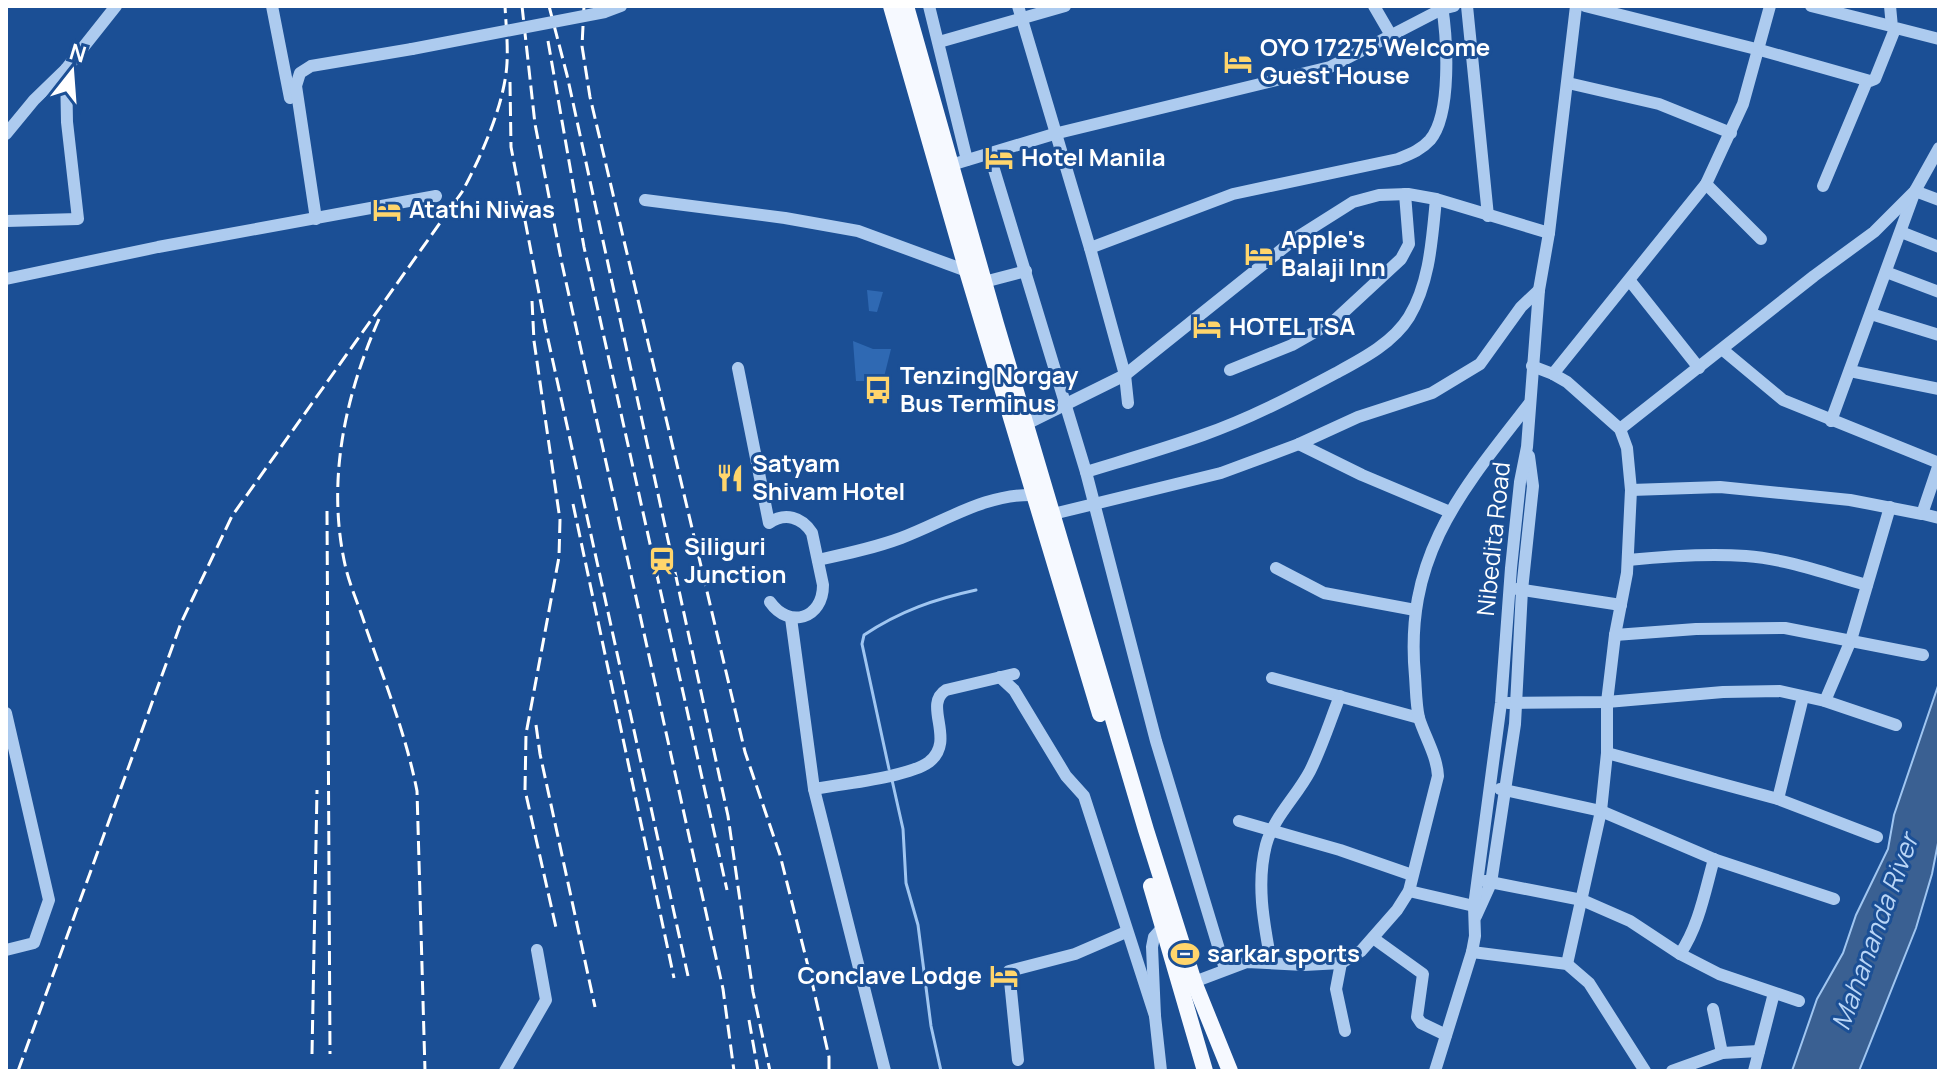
<svg xmlns="http://www.w3.org/2000/svg" width="1945" height="1077" font-family="Manrope,sans-serif">
	<style>
		.green { fill: #2f69b3 }
		.water { fill: #3a6092; stroke: #a0c6f1; stroke-width: 2 }
		.lines { fill: none; stroke-linecap: round; stroke-linejoin: round }
		.stream { stroke: #a0c6f1; stroke-width: 3 }
		.minor { stroke: #adcbef; stroke-width: 12 }
		.major { stroke: #f6f9ff; stroke-width: 16 }
		.rail { stroke: #fff; stroke-width: 3; stroke-dasharray: 14 6; stroke-linecap: butt }
		.minor-bridge { stroke: #adcbef; stroke-width: 12 }
		.labels { text-anchor: middle; stroke-width: 6; stroke-linejoin: round; paint-order: stroke }
		.poi-label { font-size: 24px; font-weight: bold; fill: #fff; stroke: #1b4f95; text-anchor: start }
		.street-label { font-size: 24px; fill: #fff; stroke: #1b4f95 }
		.water-label { font-size: 26px; font-style: italic; fill: #b9d5f6; stroke: #1b4f95 }
	</style>
	<rect width="100%" height="100%" fill="#1b4f95"/>
	<g class="green">
		<polygon points="867,290 883,292 877,312 869,311"/>
		<polygon points="853,341 873,349 891,349 883,381 856,381"/>
	</g>
	<polygon class="water" points="1939,683 1939,838 1932,874 1916,928 1859,1071 1792,1071 1817,999 1843,953 1856,915 1888,849 1894,815"/>
	<g class="lines">
		<g class="stream">
			<path d="M889,769L862,644L864,635C900,611 935,599 976,590"/>
			<polyline points="892,780 903,829 906,883 918,925 931,1026 941,1071"/>
		</g>
		<g class="minor">
			<polyline points="272,6 290,98"/>
			<polyline points="929,6 967,160"/>
			<polyline points="1018,6 1090,248 1125,375 1128,403"/>
			<polyline points="1374,6 1392,37"/>
			<polyline points="1467,6 1488,216"/>
			<polyline points="1585,6 1760,50 1870,81 1875,79 1895,29"/>
			<polyline points="1811,6 1891,26"/>
			<polyline points="1890,6 1892,27 1939,39"/>
			<polyline points="939,42 1065,6"/>
			<polyline points="1568,83 1659,104 1731,133"/>
			<polyline points="6,134 34,100 66,69 116,6"/>
			<polyline points="989,153 1086,472 1156,741 1225,969"/>
			<polyline points="951,165 1054,134 1330,67 1442,9 1454,6"/>
			<polyline points="1706,184 1761,239"/>
			<polyline points="1823,186 1867,81"/>
			<polyline points="645,200 785,218 858,231 967,271"/>
			<polyline points="316,219 296,86 300,73 311,66 412,49"/>
			<polyline points="6,221 78,219 67,122 66,69"/>
			<polyline points="1901,232 1939,247"/>
			<path d="M1090,248L1233,194L1398,159C1410,154 1421,150 1430,140C1452,114 1447,38 1442,6"/>
			<polyline points="1886,272 1939,292"/>
			<polyline points="6,279 158,247 436,196"/>
			<polyline points="1630,281 1699,368"/>
			<polyline points="984,282 1026,271"/>
			<polyline points="1871,314 1939,335"/>
			<polyline points="1723,350 1783,400 1939,463"/>
			<polyline points="1532,366 1553,374 1567,382 1620,429 1627,448 1631,490 1627,573 1615,635 1607,702 1607,753 1601,811 1567,964"/>
			<path d="M738,368L769,523C785,512 802,517 812,533L823,585C823,619 789,629 770,602"/>
			<polyline points="1230,370 1292,345 1334,321 1401,259 1409,244 1405,194"/>
			<polyline points="1850,371 1939,389"/>
			<polyline points="1553,374 1706,184 1743,104 1770,6"/>
			<polyline points="1831,421 1915,191 1939,200"/>
			<polyline points="1026,424 1125,375 1296,238 1353,202 1379,195 1408,194 1436,199 1549,233"/>
			<polyline points="1620,429 1814,276 1874,232 1915,191 1939,148"/>
			<polyline points="1299,444 1362,475 1450,512"/>
			<path d="M1086,472C1125,460 1164,449 1203,435C1249,419 1293,396 1336,373C1362,359 1393,343 1409,317C1430,282 1432,239 1436,199"/>
			<polyline points="1631,490 1720,487 1850,500 1922,514 1939,464"/>
			<polyline points="1053,514 1221,473 1299,444 1358,417 1432,393 1480,364 1521,307 1539,290"/>
			<polyline points="1923,514 1939,518"/>
			<path d="M818,560C846,554 874,548 901,538C946,521 986,493 1035,495"/>
			<path d="M1628,560C1667,556 1706,553 1746,556C1787,559 1827,574 1867,585"/>
			<polyline points="1276,568 1324,593 1415,610"/>
			<polyline points="1517,589 1621,605"/>
			<polyline points="791,618 814,789 885,1071"/>
			<polyline points="1615,635 1696,629 1785,628 1923,655"/>
			<polyline points="1000,677 1014,690 1066,776 1084,796 1155,1016"/>
			<polyline points="1272,678 1419,718"/>
			<polyline points="1825,701 1851,640 1890,507"/>
			<polyline points="1508,703 1607,702 1723,692 1780,691 1825,701 1896,725"/>
			<polyline points="6,713 49,900 34,943 6,950"/>
			<polyline points="1607,753 1778,799 1877,837"/>
			<path d="M814,789C841,784 909,777 929,762C957,740 922,705 946,690L1014,674"/>
			<polyline points="1500,789 1601,811 1716,860 1834,899"/>
			<polyline points="1778,799 1803,697"/>
			<polyline points="1239,821 1340,850 1412,875"/>
			<polyline points="1485,881 1582,900 1630,921 1680,954 1719,974 1799,1001"/>
			<polyline points="1409,891 1474,906"/>
			<polyline points="1476,916 1491,883 1515,724 1522,590 1533,486 1529,456"/>
			<polyline points="1373,938 1423,974 1417,1017 1421,1023 1446,1035"/>
			<polyline points="1472,952 1567,964 1589,983 1645,1071"/>
			<path d="M1680,954C1699,926 1705,891 1714,859"/>
			<path d="M1271,962C1264,924 1256,884 1266,845C1273,818 1297,796 1310,771C1322,747 1330,721 1340,696"/>
			<polyline points="1341,963 1336,989 1345,1031"/>
			<path d="M1194,982L1247,962L1304,965L1341,963L1361,951L1397,910L1409,891L1438,776C1437,756 1425,737 1419,718C1416,705 1416,689 1415,676C1404,557 1460,492 1529,404"/>
			<polyline points="1713,1009 1722,1053"/>
			<polyline points="1018,1060 1009,971 1075,954 1126,932"/>
			<polyline points="505,1071 546,1000 537,950"/>
			<polyline points="1161,1071 1155,1016 1152,947 1154,937 1163,927"/>
			<polyline points="1435,1071 1472,952 1475,936 1474,906 1501,703 1511,568 1520,482 1527,447 1539,290 1549,233 1576,6"/>
			<polyline points="1672,1071 1722,1053 1759,1051"/>
			<polyline points="1754,1071 1774,993"/>
		</g>
		<g class="major">
			<polyline points="891,6 967,271 1100,714"/>
			<polyline points="906,6 996,324 1146,830 1194,982 1230,1071"/>
			<polyline points="1151,886 1205,1071"/>
		</g>
		<g class="rail">
			<polyline points="522,6 535,124 562,264 723,989 734,1071"/>
			<polyline points="549,6 567,75 728,816 753,992 770,1071"/>
			<polyline points="584,6 582,46 590,97 745,752 780,855 812,982 829,1057 829,1071"/>
			<polyline points="548,41 584,247 727,890"/>
			<polyline points="510,82 511,147 546,330 688,976"/>
			<polyline points="532,301 534,341 560,520 559,557 526,734 525,790 557,932"/>
			<path d="M379,319C344,398 326,484 346,569C351,589 360,608 366,628C385,682 406,735 417,791L425,1071"/>
			<polyline points="573,504 674,978"/>
			<polyline points="327,511 330,1054"/>
			<polyline points="536,725 540,754 595,1007"/>
			<polyline points="749,1020 758,1071"/>
			<polyline points="312,1054 317,790"/>
			<path d="M18,1071L181,623L232,516L462,192C481,157 505,103 507,63C508,44 506,25 505,6"/>
		</g>
		<polyline class="minor-bridge" points="412,49 605,12 621,6"/>
	</g>
	<defs>
		<symbol id="hotel-bare" viewBox="-9 -9 18 18"><path d="M-6-4.5h1.5V1H6V5H4.5V3h-9V5H-6ZM-4 0a1.8 1.8 0 1 1 3.6 0ZM.5 0V-2.5h3Q6-2.5 6 0Z" fill="#ffd56c" stroke="#1b4f95" stroke-width="2.5" paint-order="stroke"/></symbol>
		<symbol id="bus-bare" viewBox="-9 -9 18 18"><path d="M-5-6H5V4H4V6H2V4H-2V6H-4V4H-5ZM-3.5-4V0h7V-4ZM-3.5 1.2v1.5H-2V1.2ZM2 1.2v1.5H3.5V1.2Z" fill="#ffd56c" stroke="#1b4f95" stroke-width="2.5" paint-order="stroke"/></symbol>
		<symbol id="restaurant-bare" viewBox="-9 -9 18 18"><path d="M-5-6h1v4h1v-4h1v4h1v-4h1v5L-1.5 .5V6h-2V.5L-5-1ZM5-6V6H3V1.5H1.5Q1.5-4 5-6Z" fill="#ffd56c" stroke="#1b4f95" stroke-width="2.5" paint-order="stroke"/></symbol>
		<symbol id="station-bare" viewBox="-9 -9 18 18"><path d="M-3-6H3Q5-6 5-4V2Q5 4 3 4L4.5 6H3L1.5 4h-3L-3 6H-4.5L-3 4Q-5 4-5 2V-4Q-5-6-3-6ZM-3.5-4v3h7v-3ZM-3.5 1v1.5H-2V1ZM2 1v1.5H3.5V1Z" fill="#ffd56c" stroke="#1b4f95" stroke-width="2.5" paint-order="stroke"/></symbol>
		<symbol id="stadium-bare" viewBox="-9 -9 18 18"><path d="M0-5a6.5 5 0 1 0 0 10a6.5 5 0 1 0 0-10ZM-3.5-1.8h7v3.6h-7Z" fill="#ffd56c" stroke="#1b4f95" stroke-width="2.5" paint-order="stroke"/></symbol>
	</defs>
	<g fill-rule="evenodd">
		<use href="#hotel-bare" x="1218" y="42" width="40" height="40"/>
		<use href="#hotel-bare" x="979" y="138" width="40" height="40"/>
		<use href="#hotel-bare" x="367" y="190" width="40" height="40"/>
		<use href="#hotel-bare" x="1239" y="234" width="40" height="40"/>
		<use href="#hotel-bare" x="1187" y="307" width="40" height="40"/>
		<use href="#bus-bare" x="858" y="370" width="40" height="40"/>
		<use href="#restaurant-bare" x="710" y="458" width="40" height="40"/>
		<use href="#station-bare" x="642" y="541" width="40" height="40"/>
		<use href="#stadium-bare" x="1165" y="934" width="40" height="40"/>
		<use href="#hotel-bare" x="984" y="956" width="40" height="40"/>
	</g>
	<g class="labels">
		<g class="poi-label">
			<text x="1260" y="56">OYO 17275 Welcome<tspan x="1260" dy="28">Guest House</tspan></text>
			<text x="1021" y="166">Hotel Manila</text>
			<text x="409" y="218">Atathi Niwas</text>
			<text x="1281" y="248">Apple's<tspan x="1281" dy="28">Balaji Inn</tspan></text>
			<text x="1229" y="335">HOTEL TSA</text>
			<text x="900" y="384">Tenzing Norgay<tspan x="900" dy="28">Bus Terminus</tspan></text>
			<text x="752" y="472">Satyam<tspan x="752" dy="28">Shivam Hotel</tspan></text>
			<text x="684" y="555">Siliguri<tspan x="684" dy="28">Junction</tspan></text>
			<text x="1207" y="962">sarkar sports</text>
			<text x="982" y="984" text-anchor="end">Conclave Lodge</text>
		</g>
		<g class="street-label">
			<text transform="translate(1494 539) rotate(-84)" y="8">Nibedita Road</text>
		</g>
		<g class="water-label">
			<text transform="translate(1875 932) rotate(-70)" y="9">Mahananda River</text>
		</g>
	</g>
	<rect width="1945" height="1077" fill="none" stroke="#ffffff" stroke-width="16"/>
	<g transform="translate(72 72) rotate(17)" stroke="#1b4f95" stroke-width="6" paint-order="stroke">
	<path d="M0-6L14 30L0 20L-14 30Z" fill="#ffffff"/>
	<text y="-12" font-size="22" font-weight="bold" text-anchor="middle" fill="#ffffff">N</text>
	</g>
</svg>
